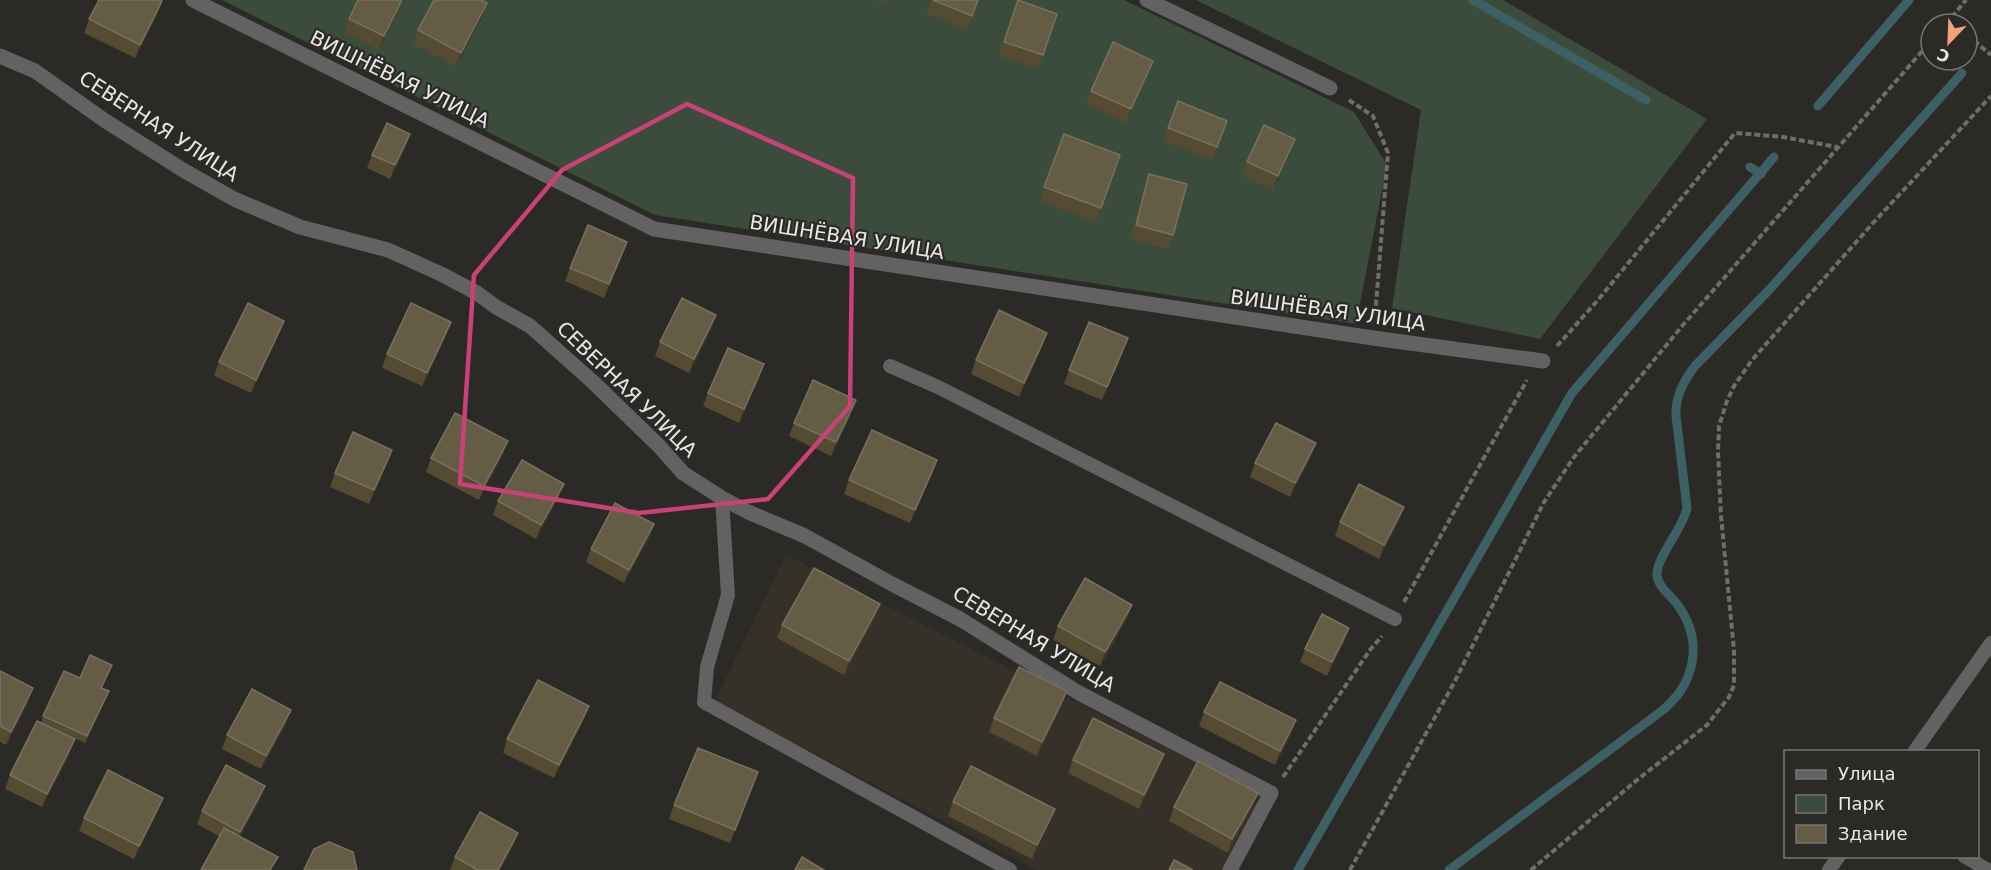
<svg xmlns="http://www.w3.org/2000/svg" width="1991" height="870" font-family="'DejaVu Sans',sans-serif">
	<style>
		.built { fill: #353128 }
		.green { fill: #3b4b3c }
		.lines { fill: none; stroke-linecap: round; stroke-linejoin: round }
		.stream { stroke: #3c6064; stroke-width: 9 }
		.path { stroke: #6f6d6b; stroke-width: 4; stroke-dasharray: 6 3; stroke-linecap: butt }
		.lane { stroke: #636161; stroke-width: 14 }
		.street { stroke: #636161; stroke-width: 15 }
		.wall { fill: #554b33 }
		.shaded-wall { fill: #3e3726 }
		.building { fill: #655c46; stroke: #79715f; stroke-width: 1.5 }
		.marked { fill: none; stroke: #ca4177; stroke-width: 4.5; stroke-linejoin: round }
		.labels { text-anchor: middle; stroke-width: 4.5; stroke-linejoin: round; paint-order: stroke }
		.street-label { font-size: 20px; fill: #e8e7e5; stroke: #2c2a27 }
	</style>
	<rect width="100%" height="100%" fill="#2c2a27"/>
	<polygon class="built" points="786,555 1268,799 1227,870 1036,870 715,701"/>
	<g class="green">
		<polygon points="222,0 1124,0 1354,112 1387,165 1356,324 655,215"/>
		<polygon points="1196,0 1503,0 1707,119 1540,339 1392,308 1421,110"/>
	</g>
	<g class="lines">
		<g class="stream">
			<polyline points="1473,0 1646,100"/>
			<polyline points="1818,106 1909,0"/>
			<polyline points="1750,167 1761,174"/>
			<polyline points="1298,870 1572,393 1774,157"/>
			<path d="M1449,870L1659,713C1695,686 1705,642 1677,604C1671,596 1657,586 1657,574C1657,557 1683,528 1687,508L1676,416C1675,397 1684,380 1695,366L1770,289L1962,73"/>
		</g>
		<g class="path">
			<polyline points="1946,24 1966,0"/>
			<polyline points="1967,35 1991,55"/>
			<polyline points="1349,100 1373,116 1388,153 1375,317"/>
			<polyline points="1557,346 1598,300 1735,133 1783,137 1837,147"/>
			<polyline points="1404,602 1527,380"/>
			<polyline points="1283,777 1370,650 1382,636"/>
			<polyline points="1350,870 1454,683 1544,502 1574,457 1683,325 1931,41"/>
			<polyline points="1531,870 1637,780 1707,725 1729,697 1734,685 1734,650 1721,516 1718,452 1719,426 1727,401 1734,386 1752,360 1873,223 1991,96"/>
		</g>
		<g class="lane">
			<polyline points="890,366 938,387 1395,619"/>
			<polyline points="722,498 728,595 707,667 704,702 1010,870"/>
			<polyline points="1914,752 1991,643"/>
			<polyline points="1964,856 1988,870"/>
			<polyline points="1829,870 1839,856"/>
		</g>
		<g class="street">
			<polyline points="193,0 654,229 1373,338 1543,361"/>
			<polyline points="1147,0 1330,88"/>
			<polyline points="0,56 35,71 104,120 183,170 234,199 300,227 388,250 441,274 477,293 496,307 530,326 593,382 659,446 683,473 722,498 748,512 805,536 892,584 929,603 960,619 1079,693 1271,793 1230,870"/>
		</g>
	</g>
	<g class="wall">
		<polygon points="875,0 886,0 884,4"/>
		<polygon points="931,0 979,0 967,30 926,13"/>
		<polygon points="1018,0 1057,14 1038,69 999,56"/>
		<polygon points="401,4 379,50 344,33 349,19"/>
		<polygon points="157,15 135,58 84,33 89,19"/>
		<polygon points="482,17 456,66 413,44 418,30"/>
		<polygon points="1148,74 1126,123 1086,104 1091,91"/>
		<polygon points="1178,101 1227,121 1212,160 1163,141"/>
		<polygon points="1064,134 1120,155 1096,222 1039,201"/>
		<polygon points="1295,139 1273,190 1242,176 1247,162"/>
		<polygon points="405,148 390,179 367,168 372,155"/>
		<polygon points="1149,174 1173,235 1168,249 1131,239 1144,188"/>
		<polygon points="622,256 604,298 565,281 570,268"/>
		<polygon points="284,321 279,334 251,393 214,376 219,362"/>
		<polygon points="711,329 689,373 655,356 660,342"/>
		<polygon points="1047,333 1042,347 1019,397 971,374 976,360"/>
		<polygon points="446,336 422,386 382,368 387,354"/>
		<polygon points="1123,352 1102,400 1064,384 1069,370"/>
		<polygon points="764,364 759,378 739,423 703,406 708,393"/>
		<polygon points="851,414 831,456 789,436 794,423"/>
		<polygon points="392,450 387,464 369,504 330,487 335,473"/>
		<polygon points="503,454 479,500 426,472 431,458"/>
		<polygon points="1311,457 1290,497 1250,477 1255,463"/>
		<polygon points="932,474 910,523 844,494 849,480"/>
		<polygon points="559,497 536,539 493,515 498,501"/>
		<polygon points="1399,521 1379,559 1335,536 1340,522"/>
		<polygon points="654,524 649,538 624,583 586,562 591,549"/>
		<polygon points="875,618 844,675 777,638 782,625"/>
		<polygon points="1127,619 1100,666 1053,640 1058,626"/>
		<polygon points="1344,642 1327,676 1300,662 1305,649"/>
		<polygon points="0,671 28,702 6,745 0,742"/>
		<polygon points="109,672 102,688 106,698 85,743 41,723 43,716 80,678"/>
		<polygon points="1062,705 1037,756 989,732 994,718"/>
		<polygon points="589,706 584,719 554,778 503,753 507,739"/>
		<polygon points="1204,712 1291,734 1275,765 1199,726"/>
		<polygon points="286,724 261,769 222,749 227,735"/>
		<polygon points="70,753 42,807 5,789 10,775"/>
		<polygon points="1073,760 1159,767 1139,809 1068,773"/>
		<polygon points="758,772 730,843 669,819 674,805"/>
		<polygon points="260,800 240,836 219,836 197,824 202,811"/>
		<polygon points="953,802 1050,822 1032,859 948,816"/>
		<polygon points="1253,806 1228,853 1169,821 1174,807"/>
		<polygon points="158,811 134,859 79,831 84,818"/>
		<polygon points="518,833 513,846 500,870 450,870 455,857"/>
	</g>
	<g class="shaded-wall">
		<polygon points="402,0 403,0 401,4 379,50 384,36"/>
		<polygon points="162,1 157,15 135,58 140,45"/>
		<polygon points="487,3 482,17 456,66 461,53"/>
		<polygon points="1153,61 1148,74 1126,123 1131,109"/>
		<polygon points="410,134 405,148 390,179 395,165"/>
		<polygon points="1295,139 1290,153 1273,190 1278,176"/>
		<polygon points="627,242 622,256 604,298 609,284"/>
		<polygon points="716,315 711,329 689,373 694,359"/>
		<polygon points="284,321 279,334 251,393 256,380"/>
		<polygon points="451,322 446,336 422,386 427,373"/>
		<polygon points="1047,333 1042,347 1019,397 1024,383"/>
		<polygon points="1128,338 1123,352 1102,400 1107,387"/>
		<polygon points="764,364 759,378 739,423 744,409"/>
		<polygon points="856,400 851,414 831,456 836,442"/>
		<polygon points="508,441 503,454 479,500 484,486"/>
		<polygon points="1316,443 1311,457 1290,497 1295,483"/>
		<polygon points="392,450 387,464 369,504 374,490"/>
		<polygon points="937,460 932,474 910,523 915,510"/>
		<polygon points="564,484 559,497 536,539 541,525"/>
		<polygon points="1404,507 1399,521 1379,559 1384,545"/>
		<polygon points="654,524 649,538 624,583 629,570"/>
		<polygon points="880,604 875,618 844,675 849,661"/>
		<polygon points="1132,605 1127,619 1100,666 1105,652"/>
		<polygon points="1349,628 1344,642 1327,676 1332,662"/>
		<polygon points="33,688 28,702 6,745 11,732"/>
		<polygon points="1067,691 1062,705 1037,756 1042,742"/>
		<polygon points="589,706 584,719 554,778 559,765"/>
		<polygon points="291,710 286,724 261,769 266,756"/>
		<polygon points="1296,720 1291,734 1275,765 1280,751"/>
		<polygon points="75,739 70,753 42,807 47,794"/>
		<polygon points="1164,754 1159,767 1139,809 1144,795"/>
		<polygon points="265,786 260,800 235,845 240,832"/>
		<polygon points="1258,793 1253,806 1228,853 1232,839"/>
		<polygon points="163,798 158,811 134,859 139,846"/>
		<polygon points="1055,809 1050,822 1032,859 1037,845"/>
		<polygon points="518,833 513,846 500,870 498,870"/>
	</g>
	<g class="building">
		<polygon points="99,0 160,0 162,1 140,45 89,19"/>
		<polygon points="358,0 402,0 384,36 349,19"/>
		<polygon points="434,0 481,0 487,3 461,53 418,30"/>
		<polygon points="933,0 978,0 972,16"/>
		<polygon points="1018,0 1057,14 1043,55 1004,42"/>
		<polygon points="1113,42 1153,61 1131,109 1091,91"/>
		<polygon points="1178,101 1227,121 1217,147 1168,128"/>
		<polygon points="387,123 410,134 395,165 372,155"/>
		<polygon points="1264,125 1295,139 1278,176 1247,162"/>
		<polygon points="1064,134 1120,155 1101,208 1044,187"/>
		<polygon points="1149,174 1187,184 1173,235 1136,225"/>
		<polygon points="588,225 627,242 609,284 570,268"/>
		<polygon points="682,298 716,315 694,359 660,342"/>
		<polygon points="248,303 284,321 256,380 219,362"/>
		<polygon points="411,303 451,322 427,373 387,354"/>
		<polygon points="999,310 1047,333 1024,383 976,360"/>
		<polygon points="1089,322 1128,338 1107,387 1069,370"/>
		<polygon points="728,348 764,364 744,409 708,393"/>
		<polygon points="813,380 856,400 836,442 794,423"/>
		<polygon points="455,413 508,441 484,486 431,458"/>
		<polygon points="1276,423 1316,443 1295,483 1255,463"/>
		<polygon points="872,430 937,460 915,510 849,480"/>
		<polygon points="353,432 392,450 374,490 335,473"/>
		<polygon points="522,460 564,484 541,525 498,501"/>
		<polygon points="1359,484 1404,507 1384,545 1340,522"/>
		<polygon points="615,503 654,524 629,570 591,549"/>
		<polygon points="814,568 880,604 849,661 782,625"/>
		<polygon points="1085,578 1132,605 1105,652 1058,626"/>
		<polygon points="1322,614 1349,628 1332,662 1305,649"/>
		<polygon points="90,655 112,665 101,688 109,691 87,736 43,716 64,671 80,678"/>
		<polygon points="1019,667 1067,691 1042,742 994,718"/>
		<polygon points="0,671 33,688 11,732 0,726"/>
		<polygon points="538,680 589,706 559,765 507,739"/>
		<polygon points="1220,682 1296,720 1280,751 1204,712"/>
		<polygon points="252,689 291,710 266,756 227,735"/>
		<polygon points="1093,718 1164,754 1144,795 1073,760"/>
		<polygon points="37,721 75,739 47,794 10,775"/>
		<polygon points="698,748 758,772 735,830 674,805"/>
		<polygon points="1198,761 1258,793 1232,839 1174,807"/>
		<polygon points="226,765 265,786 240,832 202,811"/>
		<polygon points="971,766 1055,809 1037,845 953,802"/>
		<polygon points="108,770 163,798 139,846 84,818"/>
		<polygon points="480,812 518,833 498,870 478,870 455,857"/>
		<polygon points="224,828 278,857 270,870 201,870"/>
		<polygon points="329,842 353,852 357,870 304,870 314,849"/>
		<polygon points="802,857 824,870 795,870"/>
		<polygon points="1174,860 1193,870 1169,870"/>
	</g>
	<path class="marked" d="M687,104L853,178L850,406L768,499L639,513L460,484L474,275L562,170Z"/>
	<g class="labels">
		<g class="street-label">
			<text transform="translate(400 79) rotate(26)" y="7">ВИШНЁВАЯ УЛИЦА</text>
			<text transform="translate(159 126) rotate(33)" y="7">СЕВЕРНАЯ УЛИЦА</text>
			<text transform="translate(847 237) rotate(9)" y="7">ВИШНЁВАЯ УЛИЦА</text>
			<text transform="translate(1328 310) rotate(8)" y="7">ВИШНЁВАЯ УЛИЦА</text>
			<text transform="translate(627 389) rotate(44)" y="7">СЕВЕРНАЯ УЛИЦА</text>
			<text transform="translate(1034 639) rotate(31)" y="7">СЕВЕРНАЯ УЛИЦА</text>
		</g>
	</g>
	<rect x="1784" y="750" width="195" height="108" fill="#2c2a27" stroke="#777673" stroke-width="1.5"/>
	<rect x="1796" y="770" width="30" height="9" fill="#636161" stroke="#777673" stroke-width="1.5"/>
	<text x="1838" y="780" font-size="18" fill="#e8e7e5">Улица</text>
	<rect x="1796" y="795" width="30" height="18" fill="#3b4b3c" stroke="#777673" stroke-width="1.5"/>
	<text x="1838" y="810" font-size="18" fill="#e8e7e5">Парк</text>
	<rect x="1796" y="825" width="30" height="18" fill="#655c46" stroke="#777673" stroke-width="1.5"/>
	<text x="1838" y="840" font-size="18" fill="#e8e7e5">Здание</text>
	<g transform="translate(1949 42) rotate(203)"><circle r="28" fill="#2c2a27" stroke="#777673" stroke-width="1.5"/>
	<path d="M0-4.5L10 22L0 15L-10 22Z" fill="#f1a17d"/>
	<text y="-9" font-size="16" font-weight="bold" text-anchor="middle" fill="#e8e7e5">С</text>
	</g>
</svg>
